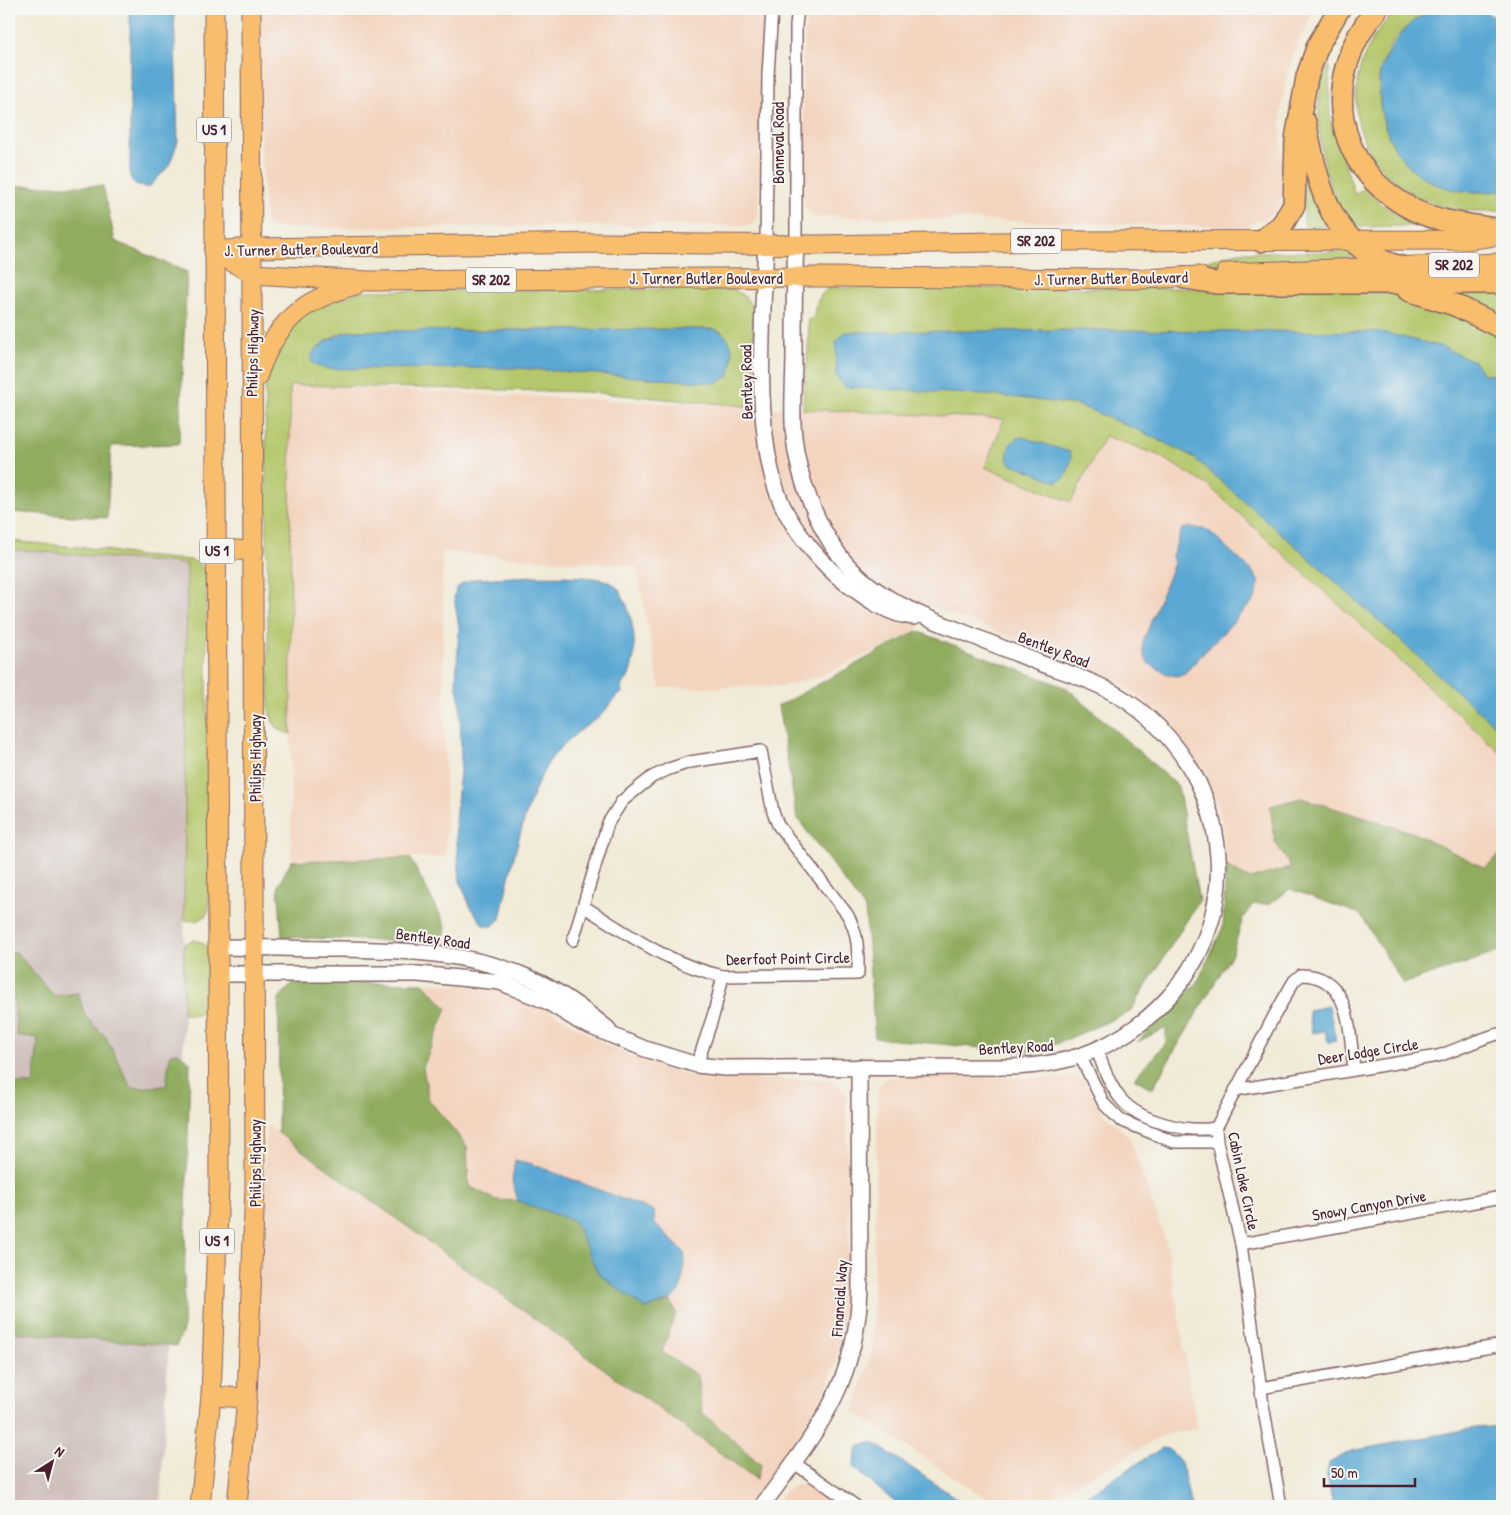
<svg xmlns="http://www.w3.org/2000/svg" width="1511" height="1515" font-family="'Patrick Hand',sans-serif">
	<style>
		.built { fill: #f3d4bf }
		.industrial { fill: #cfc0bb }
		.green { fill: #b4c76a; stroke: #7f734a; fill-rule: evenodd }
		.forest { fill: #8fac5e; stroke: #6c6644 }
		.water { fill: #5aa8d3; stroke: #52647f }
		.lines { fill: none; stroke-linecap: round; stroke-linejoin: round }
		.stream { stroke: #5aa8d3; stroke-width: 4 }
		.minor-casing { stroke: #846667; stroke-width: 14 }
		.tertiary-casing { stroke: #846667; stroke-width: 18 }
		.primary-casing { stroke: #846667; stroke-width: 21 }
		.motorway-casing { stroke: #846667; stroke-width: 24 }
		.minor { stroke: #fff; stroke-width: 11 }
		.tertiary { stroke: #fff; stroke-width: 15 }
		.primary { stroke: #f9be6d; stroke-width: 19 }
		.motorway { stroke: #f9be6d; stroke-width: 21 }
		.labels { text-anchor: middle; stroke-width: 4; stroke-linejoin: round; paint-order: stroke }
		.shield { fill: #f6f6f2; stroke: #7e6067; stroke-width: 1 }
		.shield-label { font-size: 15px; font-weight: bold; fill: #4a1f2b }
		.street-label { font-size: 16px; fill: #4a1f2b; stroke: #f6f6f2 }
	</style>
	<rect width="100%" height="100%" fill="#f6f6f2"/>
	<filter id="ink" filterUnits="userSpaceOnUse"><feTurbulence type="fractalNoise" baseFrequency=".02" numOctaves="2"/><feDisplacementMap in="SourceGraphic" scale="10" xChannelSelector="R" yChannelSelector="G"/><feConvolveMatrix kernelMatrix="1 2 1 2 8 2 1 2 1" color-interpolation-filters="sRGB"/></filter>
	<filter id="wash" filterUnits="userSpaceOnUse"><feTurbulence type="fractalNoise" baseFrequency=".0096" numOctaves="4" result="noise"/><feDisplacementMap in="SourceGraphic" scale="20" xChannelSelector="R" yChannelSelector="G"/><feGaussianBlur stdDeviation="1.12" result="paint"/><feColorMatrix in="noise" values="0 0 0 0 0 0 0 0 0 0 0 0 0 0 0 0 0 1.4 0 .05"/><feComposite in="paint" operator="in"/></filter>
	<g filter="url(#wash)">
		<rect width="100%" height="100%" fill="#f1ead7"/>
		<g class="built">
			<polygon points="260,9 767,9 758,214 752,225 269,228 265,221 260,122"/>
			<polygon points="807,9 1315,9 1288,66 1281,111 1282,196 1277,212 1245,227 827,216 815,219 804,206 803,54"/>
			<polygon points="290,385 1005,419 985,467 1071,502 1105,436 1158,455 1209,486 1502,754 1502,852 1485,868 1414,833 1275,842 1291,867 1250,879 1226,866 1222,820 1205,772 1170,725 1124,684 1014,638 928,605 917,631 816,678 782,686 660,688 636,566 442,552 446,857 291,861"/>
			<polygon points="423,983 491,985 541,1005 611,1048 638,1059 688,1075 763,1079 827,1079 838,1084 846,1095 849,1260 844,1324 836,1362 827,1388 810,1421 747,1506 243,1506 267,1125 756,1479 761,1465 702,1412 697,1375 662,1352 676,1313 671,1301 681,1290 685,1253 655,1224 654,1212 532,1164 515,1161 512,1181 518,1201 496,1200 469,1186 467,1146 429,1100 424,1070 447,1008"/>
			<polygon points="1073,1075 1084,1080 1104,1114 1130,1138 1167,1245 1197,1429 1165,1435 1035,1506 998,1506 854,1412 872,1350 878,1086 888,1078 901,1076 1065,1078"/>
			<polygon points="795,1485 811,1485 842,1506 775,1506 785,1491"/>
		</g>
		<polygon class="industrial" points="9,549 187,564 183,1077 160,1506 9,1506"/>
		<g class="green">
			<path d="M1398,9H1440C1429,15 1413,21 1404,29C1360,70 1378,153 1428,180C1450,192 1478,193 1502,191V211C1484,211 1464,212 1445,207C1349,182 1326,74 1398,9Z"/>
			<path d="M1329,64L1330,118L1355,195L1364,188L1382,205L1414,223V226L1352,227C1346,216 1337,205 1333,193C1320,159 1310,97 1329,64Z"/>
			<polygon points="1304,167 1329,227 1304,226"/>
			<polygon points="1239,252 1346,252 1354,259 1259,265 1187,266"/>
			<path d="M829,288H1347L1409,296L1502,335V376L1483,374L1474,361L1381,332L1038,330L1001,396L1078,405L1138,430L1192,456L1298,548L1498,728L1502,732V754L1209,486L1158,455L1105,436L1071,502L985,467L1004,419L803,409C803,379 811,350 808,320L814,318C814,307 819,294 829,288Z"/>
			<polygon points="1415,288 1502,288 1502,323"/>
			<path d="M731,289C742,292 749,300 754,311L755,407L589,392L290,385L291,734C276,731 271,722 269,709L265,381L268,364L302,313L361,291ZM715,329L722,332L732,361L729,376L663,379L314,350L339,333L350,331Z"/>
			<path d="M9,541L99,549L140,556L191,560L200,564L206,573L209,909C205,921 195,922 184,920L187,564L9,549Z"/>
			<path d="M195,940L203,943L208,949L209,1005C203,1015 194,1016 183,1013L184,944Z"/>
		</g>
		<g class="forest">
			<polygon points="9,186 103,186 115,241 187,272 179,444 111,446 107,518 9,512"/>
			<polygon points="917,631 1067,688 1178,786 1199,901 1130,1012 1036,1053 875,1038 865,909 797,818 778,706"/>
			<polygon points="1301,798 1414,833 1485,868 1502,852 1502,951 1403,984 1360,914 1290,889 1269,904 1253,904 1243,918 1232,954 1152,1089 1134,1078 1166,1043 1166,1028 1137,1042 1197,983 1223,927 1226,866 1250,879 1291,867 1275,842 1270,806"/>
			<polygon points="410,858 446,926 443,943 282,937 278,886 291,861"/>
			<polygon points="15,951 54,996 78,993 85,1016 106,1037 131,1088 166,1086 170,1054 178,1052 190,1062 183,1331 176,1346 9,1332 9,1083 34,1084 38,1038 17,1036 10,955"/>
			<polygon points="294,982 423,983 447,1008 423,1068 429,1100 467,1146 469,1186 496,1200 518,1201 574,1221 598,1273 645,1309 671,1301 676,1313 662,1352 697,1375 702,1412 761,1465 756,1479 278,1133 279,998"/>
		</g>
		<g class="water">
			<path d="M130,9H174L178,141L169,166L149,187C140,187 133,185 130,176Z"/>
			<path d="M1440,9H1479L1502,21V191C1478,193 1450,193 1428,180C1398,164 1382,132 1380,99C1380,90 1378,81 1380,72C1384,60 1390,49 1398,38C1408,24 1423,12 1440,9Z"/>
			<path d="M715,329C736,338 734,357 729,376L717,383L517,368L328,369C286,362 333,335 350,331Z"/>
			<polygon points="1102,330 1381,332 1440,346 1474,361 1483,374 1502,376 1502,732 1298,548 1192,456 1138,430 1078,405 1001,396 845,387 836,376 836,342 845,332"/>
			<polygon points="1022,437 1070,452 1072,458 1065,478 1057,482 1010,463 1007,458 1010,445 1017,438"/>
			<polygon points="1191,527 1208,530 1253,572 1259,582 1255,599 1185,673 1177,676 1167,674 1148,663 1143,653 1143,642 1174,563 1172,556 1182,529"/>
			<path d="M534,576C555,577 591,574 610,582C628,590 637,638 634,655C633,661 631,672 628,678C626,681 623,683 621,687L622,693C609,701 608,710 599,717C582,729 563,742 551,759C526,794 509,877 500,919L492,927L483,925L470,906L460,881L455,822L461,762L460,702L456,683L459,627L454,598L456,589L463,583L474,579Z"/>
			<polygon points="1329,1006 1336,1041 1328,1043 1325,1031 1312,1033 1308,1010"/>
			<path d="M515,1160L532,1164L654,1211L655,1224L685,1253C681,1293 686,1297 645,1309L598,1273L574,1221L518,1201L512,1181Z"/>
			<polygon points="1502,1426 1502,1506 1333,1506 1327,1476 1329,1463 1351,1451 1475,1428"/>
			<polygon points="873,1442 968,1506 899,1506 853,1467 858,1447"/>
			<polygon points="1162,1448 1169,1449 1181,1462 1191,1506 1070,1506"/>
		</g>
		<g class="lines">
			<polyline class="stream" points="877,13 877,9"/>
		</g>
	</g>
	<g filter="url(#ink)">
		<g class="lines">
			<defs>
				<g id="minor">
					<polyline points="766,243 768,75 772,9"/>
					<polyline points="796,244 796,26 798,9"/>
					<path d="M573,940L608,823L622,801L652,777L669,769L690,762L761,751L773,812L778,825L847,914C859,934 858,952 858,974L723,976C670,965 628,934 583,906"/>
					<path d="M1097,1050C1103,1066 1109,1084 1120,1098C1139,1122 1188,1133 1216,1128"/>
					<polyline points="1080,1056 1104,1104 1120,1120 1174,1142 1217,1142"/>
					<polyline points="697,1065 714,1013 723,976"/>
					<path d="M1235,1090L1438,1056C1460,1049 1480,1038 1502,1033"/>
					<polyline points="1241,1244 1502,1197"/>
					<polyline points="1261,1388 1502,1345"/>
					<polyline points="794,1463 856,1506"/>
					<path d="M1281,1506L1263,1405L1241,1244L1217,1142L1216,1128L1274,1016L1294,981L1301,975C1352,975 1349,1032 1354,1069"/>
				</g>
				<g id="tertiary">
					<path d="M766,243C763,317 752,434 781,502C793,530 823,566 847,584C867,599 889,615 914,617"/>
					<path d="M218,947C259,947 299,949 339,949C404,950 472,952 532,979C560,991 585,1010 608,1029"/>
					<path d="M218,974H418L500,982L548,1002L582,1023L645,1049L697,1065L725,1068L1009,1067C1071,1066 1123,1046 1166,1000C1202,962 1222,909 1218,856C1212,778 1162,711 1089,681C1073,674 1056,669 1040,663C1012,652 986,641 958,630C916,614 869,594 840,556C816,524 798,477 794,437C791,411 794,382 794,355C794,318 794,281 796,244"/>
					<path d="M762,1506C816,1432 857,1385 860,1288L859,1067"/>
				</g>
				<g id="primary">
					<polyline points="214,251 253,274 368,281 818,277 1144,279 1199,276"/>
					<polyline points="214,251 252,248 597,243 817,245 1055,241 1465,240 1502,235"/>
					<polyline points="1226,273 1502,263"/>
					<path d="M257,377C275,324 300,300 355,285"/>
					<polyline points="217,549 254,551"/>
					<polyline points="211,1396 247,1398"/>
					<polyline points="200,1506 211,1396 219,1186 214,9"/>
					<polyline points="237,1506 247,1398 255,1186 251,9"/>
				</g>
				<g id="motorway">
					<path d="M1377,9C1320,77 1331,168 1414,210C1440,223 1473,225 1502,230"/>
					<path d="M1305,122C1319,187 1330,251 1405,268"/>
					<polyline points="1261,241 1282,225 1294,205 1296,139 1307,77 1318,45 1339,9"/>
					<polyline points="1185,278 1216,283 1502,283"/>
					<polyline points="1408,290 1455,305 1502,328"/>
				</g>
			</defs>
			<use href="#minor" class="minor-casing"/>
			<use href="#tertiary" class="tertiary-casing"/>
			<use href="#primary" class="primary-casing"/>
			<use href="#motorway" class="motorway-casing"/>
			<use href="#minor" class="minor"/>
			<use href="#tertiary" class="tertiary"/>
			<use href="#primary" class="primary"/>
			<use href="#motorway" class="motorway"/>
		</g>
	</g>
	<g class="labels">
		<g class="shield">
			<rect x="196.5" y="117.5" width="35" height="25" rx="4"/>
			<rect x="1011" y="228.5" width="50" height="25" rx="4"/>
			<rect x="1429" y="252.5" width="50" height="25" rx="4"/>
			<rect x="466" y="267.5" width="50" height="25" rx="4"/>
			<rect x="199.5" y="538.5" width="35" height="25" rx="4"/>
			<rect x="199.5" y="1228.5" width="35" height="25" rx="4"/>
		</g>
		<g class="shield-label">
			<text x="214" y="135">US 1</text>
			<text x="1036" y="246">SR 202</text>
			<text x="1454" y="270">SR 202</text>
			<text x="491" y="285">SR 202</text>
			<text x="217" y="556">US 1</text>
			<text x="217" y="1246">US 1</text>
		</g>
		<g class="street-label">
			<text transform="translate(778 143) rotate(-90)" y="6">Bonneval Road</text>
			<text transform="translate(301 249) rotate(-1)" y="6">J. Turner Butler Boulevard</text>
			<text x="706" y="284">J. Turner Butler Boulevard</text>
			<text transform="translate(1111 278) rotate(-1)" y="6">J. Turner Butler Boulevard</text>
			<text transform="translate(252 353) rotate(-89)" y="6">Philips Highway</text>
			<text transform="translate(746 382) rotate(-91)" y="6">Bentley Road</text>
			<text transform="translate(1054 649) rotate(21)" y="6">Bentley Road</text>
			<text transform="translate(255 758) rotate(-90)" y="6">Philips Highway</text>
			<text transform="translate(433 938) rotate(8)" y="6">Bentley Road</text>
			<text transform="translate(788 958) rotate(-1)" y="6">Deerfoot Point Circle</text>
			<text transform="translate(1016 1047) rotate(-3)" y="6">Bentley Road</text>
			<text transform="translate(1368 1051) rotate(-9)" y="6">Deer Lodge Circle</text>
			<text transform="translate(255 1163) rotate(-90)" y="6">Philips Highway</text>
			<text transform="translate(1244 1181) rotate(78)" y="6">Cabin Lake Circle</text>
			<text transform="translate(1369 1205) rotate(-10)" y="6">Snowy Canyon Drive</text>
			<text transform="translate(839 1298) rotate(-86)" y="6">Financial Way</text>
		</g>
	</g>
	<rect width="1511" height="1515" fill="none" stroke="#f6f6f2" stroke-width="30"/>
	<g transform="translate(52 1462) rotate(36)" stroke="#f6f6f2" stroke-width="4" paint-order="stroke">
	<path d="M0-4L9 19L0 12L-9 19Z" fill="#4a1f2b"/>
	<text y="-8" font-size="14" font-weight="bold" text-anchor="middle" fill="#4a1f2b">N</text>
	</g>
	<path d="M1324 1478v8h91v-8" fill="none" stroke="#4a1f2b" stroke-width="2.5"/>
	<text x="1331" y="1478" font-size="15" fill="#4a1f2b" stroke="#f6f6f2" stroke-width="4" paint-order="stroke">50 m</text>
</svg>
